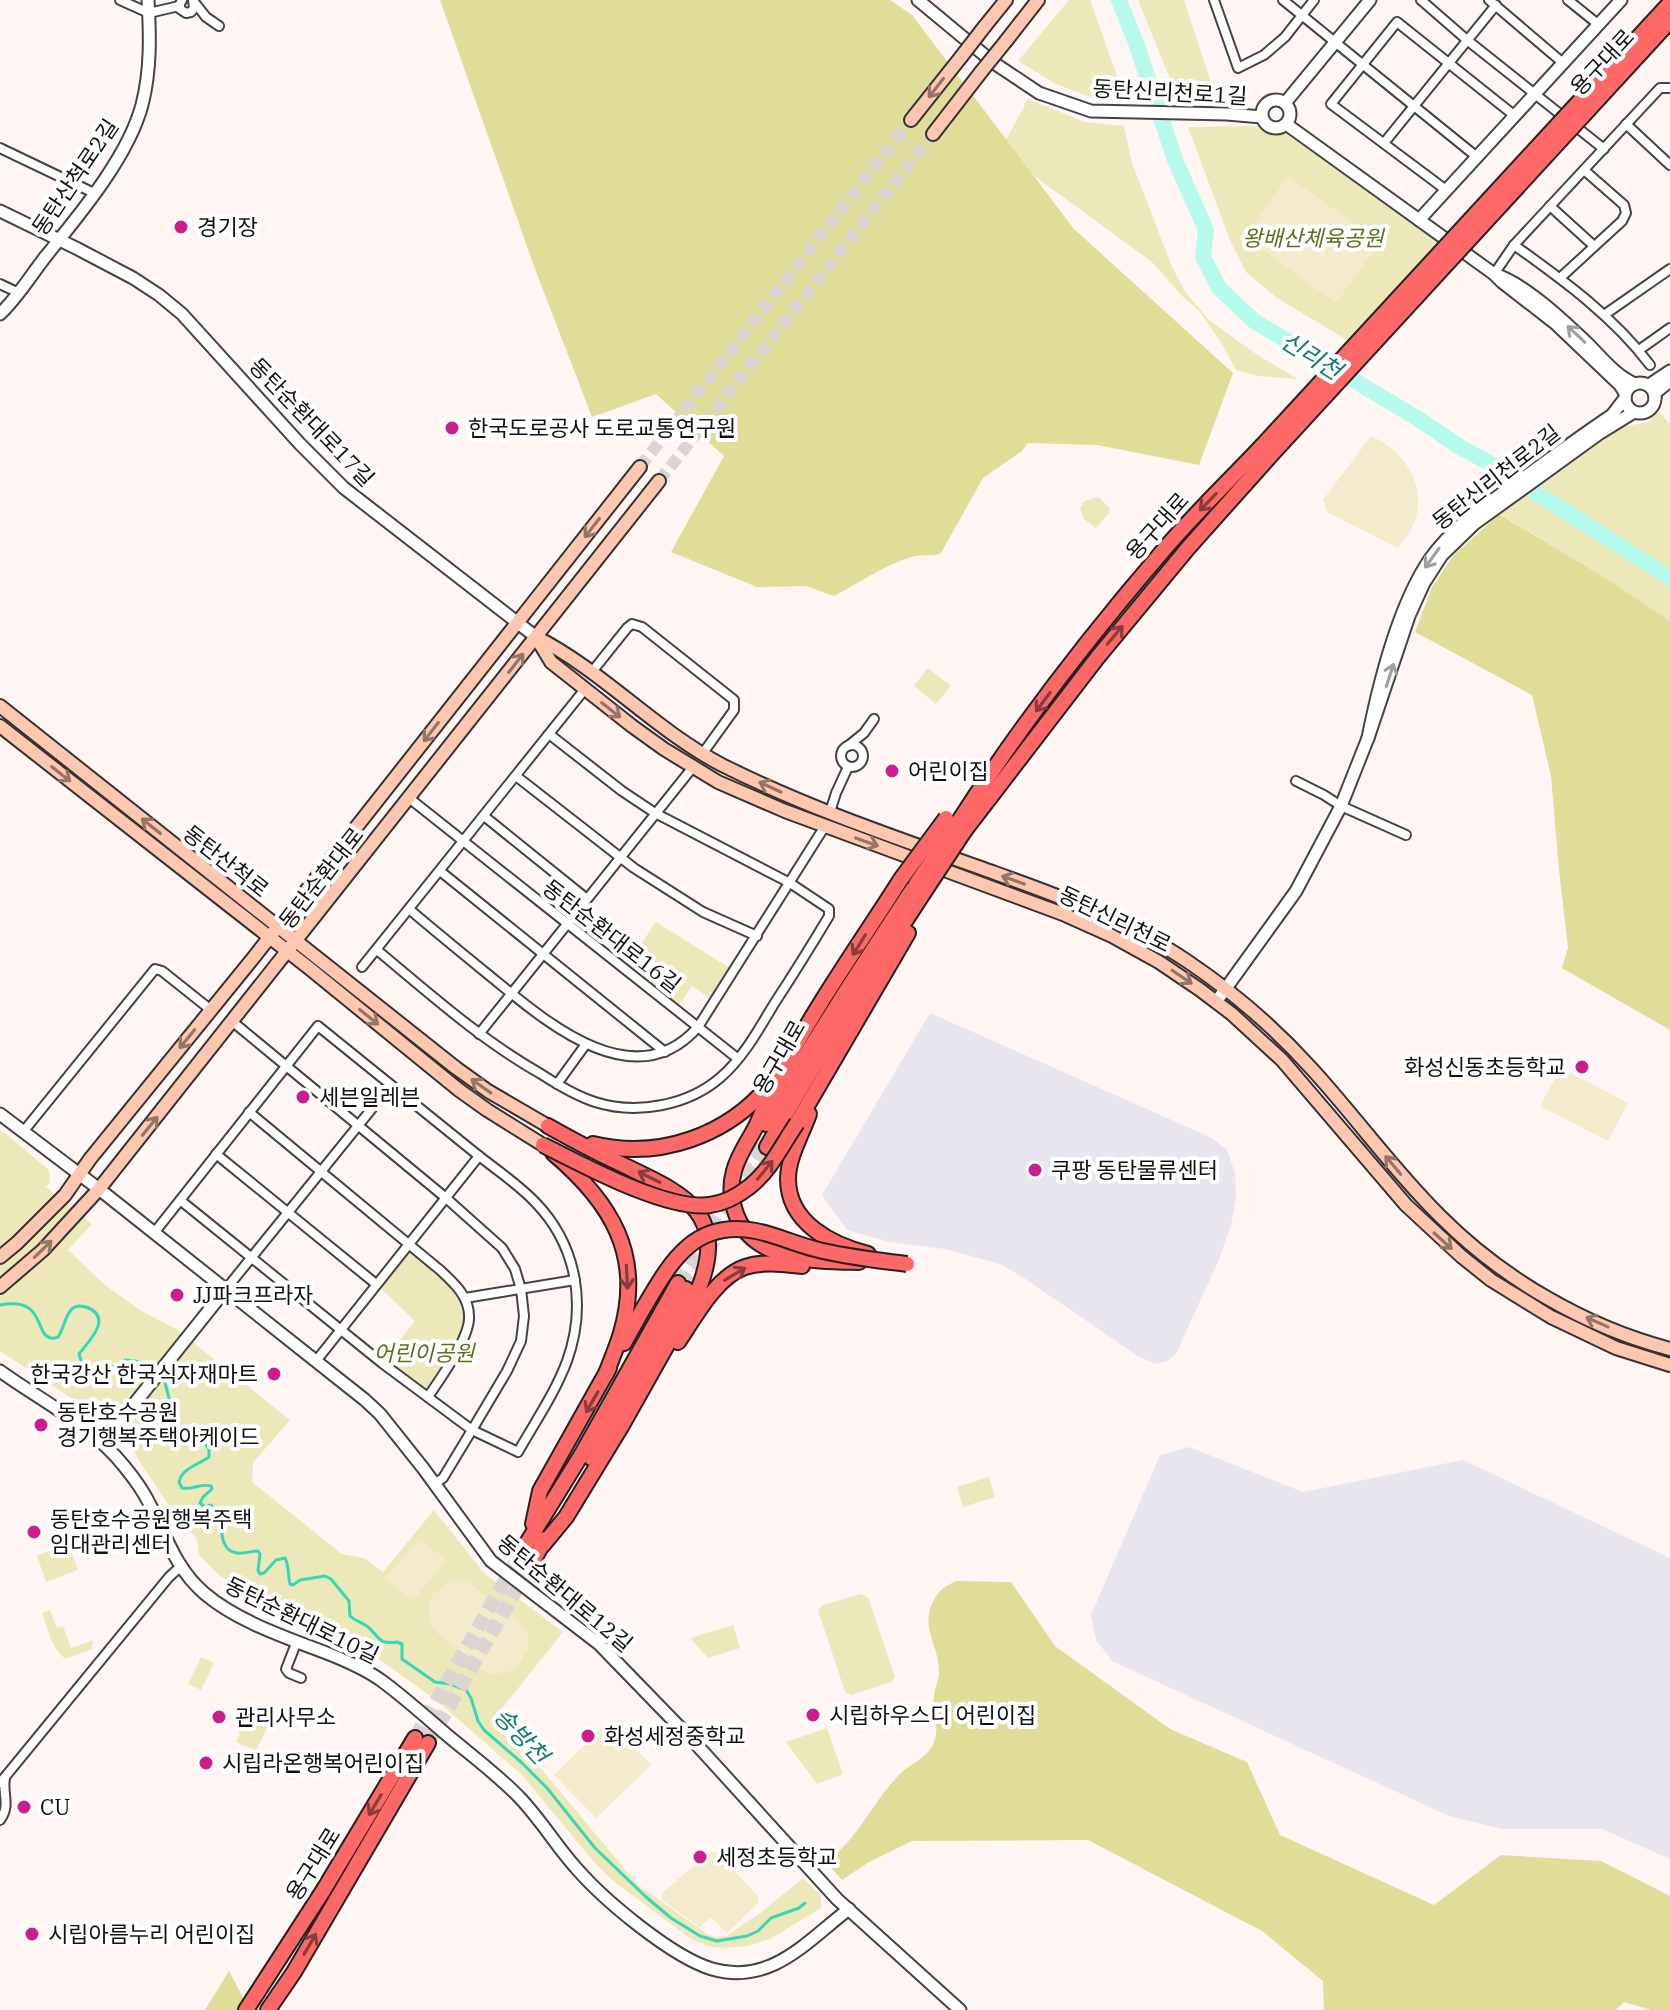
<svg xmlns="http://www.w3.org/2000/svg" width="1670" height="2010" font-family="'IBM Plex Serif','Noto Sans KR',serif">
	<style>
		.industrial { fill: #e8e5ef }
		.green { fill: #ede8ba }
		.forest { fill: #dfdd98 }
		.pitch { fill: #f4eacc }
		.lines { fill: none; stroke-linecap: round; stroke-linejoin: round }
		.stream { stroke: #36d7b9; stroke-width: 3 }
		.river { stroke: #b5faec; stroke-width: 16 }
		.secondary-tunnel { stroke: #dbd4d2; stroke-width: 12; stroke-dasharray: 12 6; stroke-linecap: butt }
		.trunk-tunnel { stroke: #dbd4d2; stroke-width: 14; stroke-dasharray: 14 7; stroke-linecap: butt }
		.minor-casing { stroke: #444; stroke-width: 12 }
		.tertiary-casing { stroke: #444; stroke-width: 15 }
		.secondary-casing { stroke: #333; stroke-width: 16 }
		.trunk-casing { stroke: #222; stroke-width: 18 }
		.minor { stroke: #fff; stroke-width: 8 }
		.tertiary { stroke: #fff; stroke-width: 11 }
		.secondary { stroke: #ffc7af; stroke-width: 12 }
		.trunk { stroke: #fe6867; stroke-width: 14 }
		.secondary-bridge-casing { stroke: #333; stroke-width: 16; stroke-linecap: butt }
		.trunk-bridge-casing { stroke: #222; stroke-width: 18; stroke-linecap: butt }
		.secondary-bridge { stroke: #ffc7af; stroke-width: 12 }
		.trunk-bridge { stroke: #fe6867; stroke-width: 14 }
		.oneway { stroke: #947568 }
		.oneway2 { stroke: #a0a0a0 }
		.oneway3 { stroke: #883c3c }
		.poi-dot { fill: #cc1d8c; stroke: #fff; stroke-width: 3 }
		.labels { text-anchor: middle; stroke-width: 8; stroke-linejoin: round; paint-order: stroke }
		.street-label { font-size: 22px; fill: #111; stroke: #fff }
		.poi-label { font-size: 22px; fill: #111; stroke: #fff; text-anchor: start }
		.park-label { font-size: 22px; font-style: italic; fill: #5d6f1a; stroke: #fff }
		.water-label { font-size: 24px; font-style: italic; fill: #107e6d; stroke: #fff }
	</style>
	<rect width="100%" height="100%" fill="#fff6f4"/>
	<g class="industrial">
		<polygon points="930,1013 1210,1137 1227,1150 1235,1173 1236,1199 1231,1225 1220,1257 1176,1354 1167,1361 1155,1364 1138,1356 1021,1276 1000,1264 945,1249 889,1242 847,1230 822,1195"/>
		<polygon points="1189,1447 1303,1492 1463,1460 1670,1558 1670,1859 1602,1829 1502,1829 1449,1816 1112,1661 1096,1640 1091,1615 1160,1455"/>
	</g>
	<g class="green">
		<polygon points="1069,0 1090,0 1126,101 1090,97 1056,84 1018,61"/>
		<polygon points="1138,0 1184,0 1217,101 1178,99"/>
		<polygon points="1028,99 1085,122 1124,126 1132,163 1172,267 1186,293 1209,320 1259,356 1298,379 1257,376 1236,370 1222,344 1200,312 1183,297 1152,262 1000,151"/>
		<polygon points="1249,126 1265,127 1287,134 1442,246 1357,346 1277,298 1246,272 1231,243 1188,127"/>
		<polygon points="1657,411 1670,423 1670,621 1599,574 1500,514 1621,427 1648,422"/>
		<polygon points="1098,497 1109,507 1110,512 1096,528 1084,519 1080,509 1084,501"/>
		<polygon points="928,668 951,686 936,704 914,686"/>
		<polygon points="656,922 733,970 712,1000 692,986 677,1008 626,966"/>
		<path d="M0,1129L49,1170L50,1182L46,1187L92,1224L68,1250L105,1285L140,1310L176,1329L290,1420L253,1463L252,1482L342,1554L364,1558L383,1572L434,1510L485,1574L563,1632L491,1722L543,1771L638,1885L707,1934L715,1937L727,1936L764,1910L803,1878L821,1896V1908L772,1938L748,1946L723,1948L708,1946L691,1939L612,1880L594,1862L521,1774L436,1700L366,1650L331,1634L327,1623L316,1614L298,1611L243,1590L220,1576L198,1554C199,1542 197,1534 185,1530L179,1532C176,1524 173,1516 170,1508C160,1489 126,1447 126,1431L104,1413L86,1408L0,1351Z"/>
		<polygon points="409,1244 465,1298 466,1331 428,1397 382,1363 415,1321 376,1284"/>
		<polygon points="989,1477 995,1497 963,1507 957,1487"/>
		<polygon points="64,1545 68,1545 70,1548 78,1570 46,1582 37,1556"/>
		<polygon points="861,1594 867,1597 869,1600 895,1677 891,1682 851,1695 845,1692 818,1610 823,1605"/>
		<path d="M50,1610L57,1628L63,1626L71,1648L93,1640L92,1649L66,1659C52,1650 48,1629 42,1613Z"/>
		<polygon points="733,1625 740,1648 708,1658 690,1638"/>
		<polygon points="201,1657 214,1663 201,1690 188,1684"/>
		<polygon points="244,1713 269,1724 256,1751 236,1742 240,1733 236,1730"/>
		<polygon points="827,1728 843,1774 817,1784 786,1742"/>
	</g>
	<g class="forest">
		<path d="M440,0H890L912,15L1074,229L1233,373L1199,465L1097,445L1028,443L1022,451L983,478L941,553C932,557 925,554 916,556C889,562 859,583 834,596L806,586L757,587L671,552L724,456L656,394L592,417L535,269Z"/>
		<polygon points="1499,514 1599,574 1670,621 1670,1030 1562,968 1568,948 1559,870 1551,776 1532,695 1415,632 1432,587 1453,556"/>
		<path d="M957,1581L1011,1582L1055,1646L1170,1729L1247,1762L1280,1835L1434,1905L1501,1855L1601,1861L1670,1896V2010H1651L1624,2002L1616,2010H1324L1323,1981L1262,1931L1088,1840L912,1841L869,1862L842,1880L826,1862C858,1840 873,1800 901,1773C913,1762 931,1756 935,1739C939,1724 932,1710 934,1696C935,1687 939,1680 939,1671C939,1645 919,1626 934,1600C939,1589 947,1585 957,1581Z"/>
		<polygon points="229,1971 246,2003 242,2010 205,2010"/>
	</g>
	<g class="pitch">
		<polygon points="1288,176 1380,242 1336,303 1245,237"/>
		<path d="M1371,436C1403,449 1427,485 1415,520C1412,530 1405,539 1398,548L1327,512L1323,500Z"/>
		<polygon points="1561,1068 1628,1103 1608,1141 1540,1106"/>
		<polygon points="419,1538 446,1560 413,1601 385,1579"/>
		<polygon points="453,1580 468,1582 519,1622 527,1632 529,1647 519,1665 507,1672 492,1674 483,1670 437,1633 429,1621 429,1601 434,1593"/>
		<polygon points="609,1721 651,1765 596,1818 554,1775"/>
		<polygon points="710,1852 717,1853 758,1896 758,1903 727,1933 711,1917 700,1927 662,1900 662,1893"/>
	</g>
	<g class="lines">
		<g class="stream">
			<path d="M0,1305C46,1296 34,1335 51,1338C53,1339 55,1338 58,1337C64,1329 65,1314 73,1308C78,1305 81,1306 86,1307C114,1317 89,1341 79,1354C88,1387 106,1371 125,1360L151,1363L159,1369"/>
			<path d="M163,1375L169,1398L168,1427L171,1434C180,1438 190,1436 201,1438L209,1449V1457C198,1465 182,1468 179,1482L182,1488C193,1490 201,1483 211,1486L212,1489L203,1497L200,1503L205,1507L211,1505L220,1514C222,1527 219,1551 237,1553C244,1554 251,1551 258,1551L260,1554L258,1570L260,1574L264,1573L276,1560L285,1558C289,1565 288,1576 290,1584L293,1585L300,1580L325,1576L331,1579L349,1601L350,1616C356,1622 363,1622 368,1627C380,1637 378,1645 397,1642L402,1644V1659L435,1682L450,1684L466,1690L471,1698L478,1721L484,1730L521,1762L547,1788L595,1848L646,1897L671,1918L700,1936L717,1941L747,1936L758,1931L771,1918L799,1908L805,1903"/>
		</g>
		<polyline class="river" points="1119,0 1136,43 1175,160 1206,230 1203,257 1219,288 1254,321 1417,418 1460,447 1491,464 1670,578"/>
		<g class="secondary-tunnel">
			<polyline points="640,467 911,120"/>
			<polyline points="659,481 933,134"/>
		</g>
		<g class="trunk-tunnel">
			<polyline points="678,1283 757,1141"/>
			<polyline points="686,1289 767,1147"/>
			<polyline points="415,1738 519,1556"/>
			<polyline points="428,1743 532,1563"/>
		</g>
		<defs>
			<g id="minor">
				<polyline points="120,0 149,13 179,6"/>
				<polyline points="182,0 180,4 180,9 186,13 191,12 194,8 193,0"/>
				<polyline points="1214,0 1238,68 1264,55 1285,37 1314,0"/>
				<polyline points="1283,0 1477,157"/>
				<polyline points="1421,0 1467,40 1604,149"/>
				<polyline points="1489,0 1563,63"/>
				<polyline points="1568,0 1599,25"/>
				<polyline points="195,3 206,17 219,26"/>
				<polyline points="1626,124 1670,165"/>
				<polyline points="1384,143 1496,5"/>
				<polyline points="0,148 94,193"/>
				<polyline points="1446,190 1331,104 1397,22 1515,116"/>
				<polyline points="1550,206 1594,246"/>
				<path d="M1514,245C1563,280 1614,317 1650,365"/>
				<polyline points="1494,274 1514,245 1660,88 1670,88"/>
				<polyline points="1560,278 1622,221 1626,213 1624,205 1584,170"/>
				<polyline points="0,284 19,293"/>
				<polyline points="1604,315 1670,269"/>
				<polyline points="1639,350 1670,328"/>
				<polyline points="591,673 627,628 632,624 642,627 734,700 734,710 703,753"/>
				<circle cx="852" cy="756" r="11"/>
				<polyline points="848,746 864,733 874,719"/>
				<polyline points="516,776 634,868 703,912 757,936"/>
				<polyline points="1296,781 1324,795 1341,806 1406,835"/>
				<polyline points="409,798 737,1058"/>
				<polyline points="830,812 836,793 848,767"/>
				<polyline points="484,816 587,899"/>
				<polyline points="440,871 665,1052"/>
				<path d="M409,909C436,932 463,954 490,976C544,1020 634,1100 698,1027L825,826"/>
				<path d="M377,950C430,994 481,1040 541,1074C558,1085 576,1096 595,1102C636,1115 688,1106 721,1077C743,1058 759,1029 774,1004C793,975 811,946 829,916V909L790,883L655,813L622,791L549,734"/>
				<polyline points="362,967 585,689"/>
				<polyline points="233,1022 446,1198 502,1248 515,1269 521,1289 524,1316 521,1341 507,1371 472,1430 443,1478 434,1484"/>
				<polyline points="479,1034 693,767"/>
				<polyline points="557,1084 586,1044"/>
				<path d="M249,1112L440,1270C454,1283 470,1297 469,1318C469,1339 440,1379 428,1397"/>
				<polyline points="23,1132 155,969 162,971 211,1010"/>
				<polyline points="216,1154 376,1284"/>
				<path d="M154,1233L318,1026C370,1068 422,1110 474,1152C495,1169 517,1183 535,1202C577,1245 587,1305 567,1361C555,1393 535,1422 518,1452L472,1430L382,1363L180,1200"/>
				<polyline points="226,1289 391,1085"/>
				<polyline points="465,1298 575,1280"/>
				<polyline points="316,1361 479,1156"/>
				<polyline points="297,1641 286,1669 289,1673 301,1678"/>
				<polyline points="0,1783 169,1577 180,1567"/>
				<path d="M0,1820C11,1805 2,1794 5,1778"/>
			</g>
			<g id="tertiary">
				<polyline points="918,0 994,63 1039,93 1091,111 1227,114 1262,117"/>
				<circle cx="1276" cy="114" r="14"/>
				<polyline points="1285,103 1370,0"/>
				<polyline points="1286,124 1494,274"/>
				<polyline points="0,211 78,249 133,278 159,295 182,314 300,444 344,488 536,637"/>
				<polyline points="1419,220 1621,0"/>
				<path d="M0,314C18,297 31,275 46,256C80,214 128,157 142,105C151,70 150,35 148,0"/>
				<circle cx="1640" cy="398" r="15"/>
				<polyline points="1645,384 1649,385 1670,371"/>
				<path d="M1625,393L1620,385L1556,324L1502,282L1494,274C1524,283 1565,322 1588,344C1603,359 1615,375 1635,384"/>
				<path d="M1625,398L1612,415C1581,436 1552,457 1522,479C1489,503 1453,526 1430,559C1398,606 1379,683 1368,738L1409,616L1424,583L1442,555L1474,524L1600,433L1634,412"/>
				<polyline points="1655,398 1655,393 1670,381"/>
				<polyline points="1216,1002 1296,891 1341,806 1368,738"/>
				<polyline points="0,1114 99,1189 365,1400 380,1414 423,1468 491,1561 599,1644 696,1744 837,1899 960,2010"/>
				<path d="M0,1371C43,1402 91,1425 124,1466C133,1477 142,1489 148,1501C166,1534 174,1567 204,1593C239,1623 291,1639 334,1656C351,1663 367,1670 382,1681C405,1698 426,1717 447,1735C472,1756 498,1775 520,1798C541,1820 557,1847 577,1869C605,1901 672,1957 712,1969C771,1986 807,1941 849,1909"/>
				<polyline points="103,1443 226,1289"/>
			</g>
			<g id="secondary">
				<polyline points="985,26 1006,0"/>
				<polyline points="1006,41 1038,0"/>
				<polyline points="911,120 961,57"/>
				<polyline points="933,134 981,72"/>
				<polyline points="536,637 551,662 632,726 664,749 718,782 785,811 1063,914 1112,936 1159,962 1199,989 1232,1014 1282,1060 1406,1205 1461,1256 1491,1280 1551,1317 1616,1348 1670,1365"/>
				<path d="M536,637C603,671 655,730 722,765C809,809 903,840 995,873C1062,897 1128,921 1187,961C1233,992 1274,1027 1311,1068C1356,1117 1394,1171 1441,1217C1503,1279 1586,1327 1670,1349"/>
				<polyline points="0,706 456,1068 488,1091 548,1126"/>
				<polyline points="0,726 309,968 459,1090 487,1110 543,1145"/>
				<polyline points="0,1257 17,1243 65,1195 90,1159 254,957 640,467"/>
				<polyline points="0,1287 43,1250 99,1189 659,481"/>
			</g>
			<g id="trunk">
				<path d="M957,824C1018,729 1088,638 1162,552C1193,515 1229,481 1262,446"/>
				<polyline points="965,830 1097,658 1188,548 1271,455"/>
				<path d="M809,1114C802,1134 788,1157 788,1179C788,1223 832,1245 868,1254"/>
				<polyline points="797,1123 908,933"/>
				<path d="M766,1124C812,1041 864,963 916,884"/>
				<path d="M593,1144C659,1160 728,1136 771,1083"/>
				<path d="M767,1147C817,1058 871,973 926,889"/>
				<path d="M553,1153C611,1202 644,1255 621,1333C617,1347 611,1360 606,1374"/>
				<path d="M859,1262C818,1261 753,1262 736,1214C731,1200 730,1185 734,1171C738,1154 751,1138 758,1122C765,1105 772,1088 781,1072C816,1005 861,942 901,879"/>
				<path d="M678,1342C695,1317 716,1277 745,1267C763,1261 784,1264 802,1266"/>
				<polyline points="624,1343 643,1309"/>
				<polyline points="591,1458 686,1289"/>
				<polyline points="533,1524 540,1491 609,1368"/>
				<path d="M542,1546L566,1517L622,1425L699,1288C730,1209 678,1192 619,1163C595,1152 571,1139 548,1126"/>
				<polyline points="519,1556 583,1452 678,1283"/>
				<polyline points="532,1563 545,1539"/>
				<polyline points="246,2010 323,1891 415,1738"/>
				<polyline points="268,2010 294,1972 428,1743"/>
			</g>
		</defs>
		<use href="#minor" class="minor-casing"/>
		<use href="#tertiary" class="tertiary-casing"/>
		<use href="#secondary" class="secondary-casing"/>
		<use href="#trunk" class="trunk-casing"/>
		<use href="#minor" class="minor"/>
		<use href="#tertiary" class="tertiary"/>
		<use href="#secondary" class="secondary"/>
		<use href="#trunk" class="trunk"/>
		<defs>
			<g id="secondary-bridge">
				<polyline points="961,57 985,26"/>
				<polyline points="981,72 1006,41"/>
			</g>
			<g id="trunk-bridge">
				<polyline points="1262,446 1670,3"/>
				<polyline points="1271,455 1670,21"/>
				<polyline points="901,879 946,818"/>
				<polyline points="916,884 957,824"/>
				<polyline points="926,889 965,830"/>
				<path d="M543,1145C583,1165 667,1211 710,1205C724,1203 739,1195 749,1187C770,1171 782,1145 797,1123"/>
				<path d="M643,1309C670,1263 693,1219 756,1231C776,1235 795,1244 815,1249C845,1257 876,1260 907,1264"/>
			</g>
		</defs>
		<use href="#secondary-bridge" class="secondary-bridge-casing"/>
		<use href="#trunk-bridge" class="trunk-bridge-casing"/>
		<use href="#secondary-bridge" class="secondary-bridge"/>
		<use href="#trunk-bridge" class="trunk-bridge"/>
	</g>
	<defs><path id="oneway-shaft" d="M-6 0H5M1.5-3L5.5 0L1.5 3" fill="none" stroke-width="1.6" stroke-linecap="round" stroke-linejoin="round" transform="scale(2)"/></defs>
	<g class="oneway">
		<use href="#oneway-shaft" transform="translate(936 88) rotate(128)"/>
		<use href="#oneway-shaft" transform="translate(592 528) rotate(128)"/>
		<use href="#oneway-shaft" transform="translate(516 663) rotate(-52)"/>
		<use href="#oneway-shaft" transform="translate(611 710) rotate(38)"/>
		<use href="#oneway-shaft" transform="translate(431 732) rotate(128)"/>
		<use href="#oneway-shaft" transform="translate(61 774) rotate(38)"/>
		<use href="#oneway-shaft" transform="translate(770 787) rotate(-155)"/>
		<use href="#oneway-shaft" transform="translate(151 826) rotate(-141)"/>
		<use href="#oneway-shaft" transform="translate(867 842) rotate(20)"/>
		<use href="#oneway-shaft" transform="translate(1013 880) rotate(-160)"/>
		<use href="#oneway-shaft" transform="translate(1182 977) rotate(34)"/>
		<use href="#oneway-shaft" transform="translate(369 1017) rotate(39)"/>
		<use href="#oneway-shaft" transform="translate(187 1039) rotate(129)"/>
		<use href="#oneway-shaft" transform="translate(481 1086) rotate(-145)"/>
		<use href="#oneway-shaft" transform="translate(150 1126) rotate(-51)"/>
		<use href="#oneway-shaft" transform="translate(1393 1165) rotate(-130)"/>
		<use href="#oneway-shaft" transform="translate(1443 1241) rotate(42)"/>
		<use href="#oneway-shaft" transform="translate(43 1249) rotate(-44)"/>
		<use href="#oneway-shaft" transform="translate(1597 1322) rotate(-156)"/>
	</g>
	<g class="oneway2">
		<use href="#oneway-shaft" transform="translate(1576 334) rotate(-137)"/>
		<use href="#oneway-shaft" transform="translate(1432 558) rotate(126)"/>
		<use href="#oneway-shaft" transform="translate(1390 675) rotate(-72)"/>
	</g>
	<g class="oneway3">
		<use href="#oneway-shaft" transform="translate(1208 502) rotate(134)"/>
		<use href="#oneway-shaft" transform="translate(1115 635) rotate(-50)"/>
		<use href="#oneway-shaft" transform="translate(1043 702) rotate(127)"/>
		<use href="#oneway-shaft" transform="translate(859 945) rotate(122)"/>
		<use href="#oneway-shaft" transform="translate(765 1170) rotate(-51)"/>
		<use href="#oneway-shaft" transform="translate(649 1177) rotate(-154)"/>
		<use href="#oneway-shaft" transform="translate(735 1274) rotate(-31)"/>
		<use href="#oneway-shaft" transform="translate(627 1277) rotate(87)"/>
		<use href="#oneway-shaft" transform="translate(592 1402) rotate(120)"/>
		<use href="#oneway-shaft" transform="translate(375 1805) rotate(121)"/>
		<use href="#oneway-shaft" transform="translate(310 1944) rotate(-60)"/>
	</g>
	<g class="poi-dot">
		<circle cx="181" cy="227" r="8"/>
		<circle cx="452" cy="428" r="8"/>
		<circle cx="892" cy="771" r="8"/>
		<circle cx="1582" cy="1067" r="8"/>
		<circle cx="303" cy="1097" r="8"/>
		<circle cx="1035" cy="1170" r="8"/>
		<circle cx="177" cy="1295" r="8"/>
		<circle cx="274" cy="1374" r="8"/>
		<circle cx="41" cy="1425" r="8"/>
		<circle cx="34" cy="1532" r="8"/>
		<circle cx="813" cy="1715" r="8"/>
		<circle cx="219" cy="1717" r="8"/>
		<circle cx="588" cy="1736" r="8"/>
		<circle cx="206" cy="1763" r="8"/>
		<circle cx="24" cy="1807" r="8"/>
		<circle cx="700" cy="1857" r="8"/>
		<circle cx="32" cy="1934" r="8"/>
	</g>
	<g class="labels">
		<g class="street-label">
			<text transform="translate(1602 62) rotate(-47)" y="8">용구대로</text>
			<text transform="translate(1170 92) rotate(3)" y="8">동탄신리천로1길</text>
			<text transform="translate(75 177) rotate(-56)" y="8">동탄산척로2길</text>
			<text transform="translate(312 422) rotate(46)" y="8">동탄순환대로17길</text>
			<text transform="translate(1496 477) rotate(-38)" y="8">동탄신리천로2길</text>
			<text transform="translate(1157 526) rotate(-48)" y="8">용구대로</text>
			<text transform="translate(226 861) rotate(38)" y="8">동탄산척로</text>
			<text transform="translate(321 878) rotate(-52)" y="8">동탄순환대로</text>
			<text transform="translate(1115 919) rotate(26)" y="8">동탄신리천로</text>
			<text transform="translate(612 936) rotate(38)" y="8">동탄순환대로16길</text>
			<text transform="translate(779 1057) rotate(-60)" y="8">용구대로</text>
			<text transform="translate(565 1593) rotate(40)" y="8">동탄순환대로12길</text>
			<text transform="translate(302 1620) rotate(26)" y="8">동탄순환대로10길</text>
			<text transform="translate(313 1864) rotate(-58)" y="8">용구대로</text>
		</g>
		<g class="poi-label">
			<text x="197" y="235">경기장</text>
			<text x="468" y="436">한국도로공사 도로교통연구원</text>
			<text x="908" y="779">어린이집</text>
			<text x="1566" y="1075" text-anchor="end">화성신동초등학교</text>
			<text x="319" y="1105">세븐일레븐</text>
			<text x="1051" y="1178">쿠팡 동탄물류센터</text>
			<text x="193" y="1303">JJ파크프라자</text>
			<text x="258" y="1382" text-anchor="end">한국강산 한국식자재마트</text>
			<text x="57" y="1420">동탄호수공원<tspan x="57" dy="25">경기행복주택아케이드</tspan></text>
			<text x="50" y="1527">동탄호수공원행복주택<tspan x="50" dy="25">임대관리센터</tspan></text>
			<text x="829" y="1723">시립하우스디 어린이집</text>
			<text x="235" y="1725">관리사무소</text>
			<text x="604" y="1744">화성세정중학교</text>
			<text x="222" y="1771">시립라온행복어린이집</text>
			<text x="40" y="1815">CU</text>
			<text x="716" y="1865">세정초등학교</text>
			<text x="48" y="1942">시립아름누리 어린이집</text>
		</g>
		<g class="park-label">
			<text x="1313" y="246">왕배산체육공원</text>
			<text x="424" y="1361">어린이공원</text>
		</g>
		<g class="water-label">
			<text transform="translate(1311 356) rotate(32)" y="8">신리천</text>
			<text transform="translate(521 1736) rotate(47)" y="8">송방천</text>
		</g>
	</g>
</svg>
